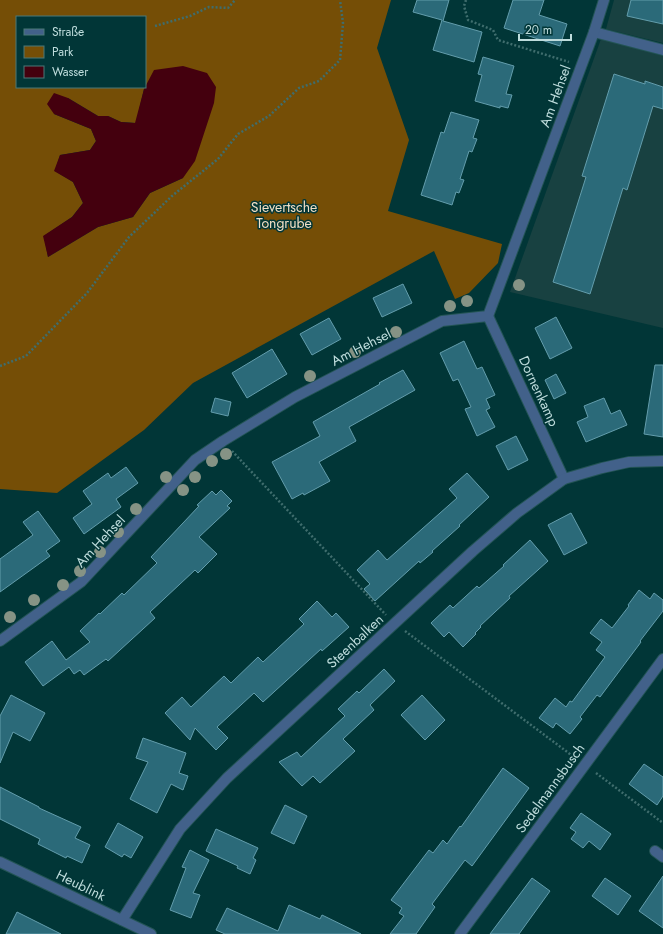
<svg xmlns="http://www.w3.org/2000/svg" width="663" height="934" font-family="Jost,sans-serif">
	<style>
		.built { fill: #184141 }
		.green { fill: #754e06; fill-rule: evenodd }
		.water { fill: #44000e }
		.building { fill: #2b6a79; stroke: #639dac }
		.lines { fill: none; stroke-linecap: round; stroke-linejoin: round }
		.street-casing { stroke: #235455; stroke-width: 12 }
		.path { stroke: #3f6d6d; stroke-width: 2.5; stroke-dasharray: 2 2; stroke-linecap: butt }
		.street { stroke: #42618a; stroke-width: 10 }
		.tree { fill: #869385 }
		.labels { text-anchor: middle; stroke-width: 3; stroke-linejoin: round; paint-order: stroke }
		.street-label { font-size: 14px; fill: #bedcdc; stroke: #013637 }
		.park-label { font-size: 14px; fill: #f2dfc5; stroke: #013637 }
	</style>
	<rect width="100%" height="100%" fill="#013637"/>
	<g class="built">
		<polygon points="614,0 663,0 663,43 606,29"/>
		<polygon points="601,39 663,56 663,328 510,292"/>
	</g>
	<path class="green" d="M0,0H391L377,48L409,140L388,211L502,244L498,263L469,293L455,299L434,251L193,383L144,430L57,493L0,489ZM17,17H145V87H17ZM144,89L183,178L150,193L133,217L98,227L48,257L44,236L72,217L83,203L73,182L55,171L60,155L90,150L96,141L91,129L54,114L68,98L98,116H108L121,122L136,123Z"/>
	<polygon class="water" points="183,66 207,73 216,87 214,103 195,161 183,178 150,193 133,217 98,227 48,257 43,236 72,217 83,203 73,182 54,171 60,155 90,150 96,141 91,129 54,114 47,104 54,93 68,98 98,116 108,116 121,122 135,123 144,89 154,70"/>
	<g class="building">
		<polygon points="417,0 449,0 443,21 482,32 474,62 433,50 442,20 413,12"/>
		<polygon points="513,0 544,0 539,15 567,24 560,46 504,28"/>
		<polygon points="631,0 663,0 663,24 627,16"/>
		<polygon points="483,57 514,66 506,94 512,95 508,108 500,106 500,108 475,101 482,75 478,74"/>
		<polygon points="614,74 645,84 645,81 663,87 663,109 653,106 627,190 623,188 590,294 553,282 586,177 582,176"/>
		<polygon points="451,112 479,120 473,138 477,139 472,152 469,151 460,179 464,180 459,193 456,192 452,205 421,195 441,132 444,133"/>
		<polygon points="403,284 412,303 382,317 373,298"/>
		<polygon points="556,317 572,348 550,359 535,328"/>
		<polygon points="329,318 341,339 312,355 300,334"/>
		<polygon points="464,341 477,369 482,367 495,395 486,399 490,408 486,410 495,427 477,436 465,409 471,407 458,379 453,381 440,353"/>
		<polygon points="272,349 287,374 247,398 232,373"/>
		<polygon points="655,365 663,365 663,437 644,434"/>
		<polygon points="403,370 415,390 349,427 356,441 319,462 330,481 304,495 303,493 292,499 272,462 320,436 313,422 380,384 379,383"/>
		<polygon points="556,374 566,393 554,399 545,380"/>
		<polygon points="215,398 231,402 228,416 211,412"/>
		<polygon points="604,398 611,414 620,410 627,425 586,442 577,422 588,417 584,406"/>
		<polygon points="516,436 528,460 508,470 496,446"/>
		<polygon points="126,467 138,483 116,499 121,507 84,534 73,518 92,504 83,491 108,473 111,478"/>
		<polygon points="467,473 489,497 459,525 460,526 432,551 433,552 420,563 419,561 375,601 364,589 370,584 357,570 378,550 387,560 457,498 449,489"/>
		<polygon points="221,490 232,501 227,506 230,508 199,537 217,554 198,573 195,570 150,612 155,618 108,661 106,659 84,675 80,670 74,674 69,667 43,686 25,662 52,641 66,660 90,642 80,631 99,613 100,614 122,593 124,595 157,563 151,557 199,506 197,505 212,491 216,495"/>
		<polygon points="38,511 60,541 46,551 50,556 0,592 0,559 33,535 23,522"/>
		<polygon points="571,513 587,543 564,555 548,525"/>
		<polygon points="530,540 548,561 509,596 510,598 480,626 481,627 475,633 476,634 463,647 449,632 444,637 431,623 450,605 453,608 477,586 479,588 504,566 503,565"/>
		<polygon points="639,590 650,599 654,593 663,600 663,611 640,641 641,642 600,697 597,695 580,717 582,719 570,734 556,723 553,728 539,718 555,698 566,707 570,701 572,702 605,657 596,650 602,642 590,633 601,619 612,628 629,606 628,605"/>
		<polygon points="317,601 332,617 336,613 349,627 322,651 321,649 263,702 254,693 217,727 228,738 216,750 195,728 190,740 165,713 182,697 191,707 224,676 231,683 258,657 263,662 304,624 299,619"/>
		<polygon points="384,669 395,681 370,705 374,710 343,739 355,751 320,783 313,776 302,786 279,762 297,752 301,757 345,716 338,709 357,691 359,693"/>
		<polygon points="11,695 45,713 30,741 13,732 0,763 0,716"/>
		<polygon points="422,695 445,720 425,740 401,715"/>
		<polygon points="143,738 186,753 179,773 188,776 183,790 171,784 157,813 130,799 148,762 136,758"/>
		<polygon points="644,764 663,777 663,796 657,805 629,784"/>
		<polygon points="503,768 529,788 472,866 465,860 432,904 435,907 416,934 390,934 404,916 399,913 402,908 391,900 429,850 433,853 443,840 447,844 460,826 461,827"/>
		<polygon points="0,787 39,807 39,808 81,827 75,838 90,845 82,863 67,856 66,858 38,844 40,839 0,819"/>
		<polygon points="285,805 307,816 294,844 271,833"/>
		<polygon points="581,813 611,834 600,850 589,841 583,848 571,839 576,832 570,828"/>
		<polygon points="118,823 143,837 131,858 124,854 122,857 105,847"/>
		<polygon points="216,829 258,848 253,858 256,860 250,874 237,868 238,866 206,851"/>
		<polygon points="190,850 209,860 193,893 200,895 191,918 170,910 186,868 182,867"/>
		<polygon points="663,876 663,928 639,911"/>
		<polygon points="532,878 550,891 519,934 490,934"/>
		<polygon points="605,878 631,896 618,915 592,896"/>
		<polygon points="289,905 320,919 322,915 361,934 225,934 216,930 227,908 278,931"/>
		<polygon points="17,912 61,934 6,934"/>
	</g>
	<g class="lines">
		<defs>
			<g id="street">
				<polyline points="594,32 663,50"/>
				<polyline points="488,316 564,479"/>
				<polyline points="0,641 81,582 195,460 223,441 295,397 442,321 488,316 594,32 604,0"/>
				<polyline points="655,851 663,857"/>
				<polyline points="0,862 151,934"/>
				<polyline points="122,920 180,829 227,778 473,551 517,513 564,479 602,468 629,462 663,461"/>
				<polyline points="460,934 663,659"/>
			</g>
		</defs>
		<use href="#street" class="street-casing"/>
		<g class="path">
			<polyline points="466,0 464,6 468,20 493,30 498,40 569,62"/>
			<polyline points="155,26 190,16 209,7 228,8 235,0"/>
			<polyline points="0,366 26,356 87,293 129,237 172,196 218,159 238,134 269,116 299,88 319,81 340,60 343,23 340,0"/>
			<polyline points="232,451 386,615"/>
			<polyline points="405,631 574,757"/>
			<polyline points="596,773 663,823"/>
		</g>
		<use href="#street" class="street"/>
	</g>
	<g class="tree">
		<circle cx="519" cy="285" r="6"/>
		<circle cx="467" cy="301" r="6"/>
		<circle cx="450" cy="306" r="6"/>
		<circle cx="396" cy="332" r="6"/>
		<circle cx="355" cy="352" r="6"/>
		<circle cx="310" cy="376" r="6"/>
		<circle cx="226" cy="454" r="6"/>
		<circle cx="212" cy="461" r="6"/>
		<circle cx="166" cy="477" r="6"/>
		<circle cx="195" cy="477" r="6"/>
		<circle cx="183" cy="490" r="6"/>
		<circle cx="136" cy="509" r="6"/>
		<circle cx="118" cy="532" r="6"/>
		<circle cx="100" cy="552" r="6"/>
		<circle cx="80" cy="571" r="6"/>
		<circle cx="63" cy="585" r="6"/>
		<circle cx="34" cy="600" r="6"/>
		<circle cx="10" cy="617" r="6"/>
	</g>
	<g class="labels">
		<g class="street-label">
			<text transform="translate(555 96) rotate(-70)" y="5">Am Hehsel</text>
			<text transform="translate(361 347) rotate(-27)" y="5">Am Hehsel</text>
			<text transform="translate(539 391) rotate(65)" y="5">Dornenkamp</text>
			<text transform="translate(100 541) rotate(-47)" y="5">Am Hehsel</text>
			<text transform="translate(355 641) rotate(-43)" y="5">Steenbalken</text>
			<text transform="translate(550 788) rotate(-54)" y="5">Sedelmannsbusch</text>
			<text transform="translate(81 885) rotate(26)" y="5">Heublink</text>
		</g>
		<g class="park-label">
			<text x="284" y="212">Sievertsche<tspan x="284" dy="16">Tongrube</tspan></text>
		</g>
	</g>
	<rect x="16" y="16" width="130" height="72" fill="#013637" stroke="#4d7879"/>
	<rect x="24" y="29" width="20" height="6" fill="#42618a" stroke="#4d7879"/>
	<text x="52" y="36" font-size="12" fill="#bedcdc">Straße</text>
	<rect x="24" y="46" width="20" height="12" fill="#754e06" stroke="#4d7879"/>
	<text x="52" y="56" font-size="12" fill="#bedcdc">Park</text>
	<rect x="24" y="66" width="20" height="12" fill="#44000e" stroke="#4d7879"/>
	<text x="52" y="76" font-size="12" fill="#bedcdc">Wasser</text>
	<path d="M519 34v6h52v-6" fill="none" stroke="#bedcdc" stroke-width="2"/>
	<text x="525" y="34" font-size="12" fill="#bedcdc" stroke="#013637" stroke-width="3" paint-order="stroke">20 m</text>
</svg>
